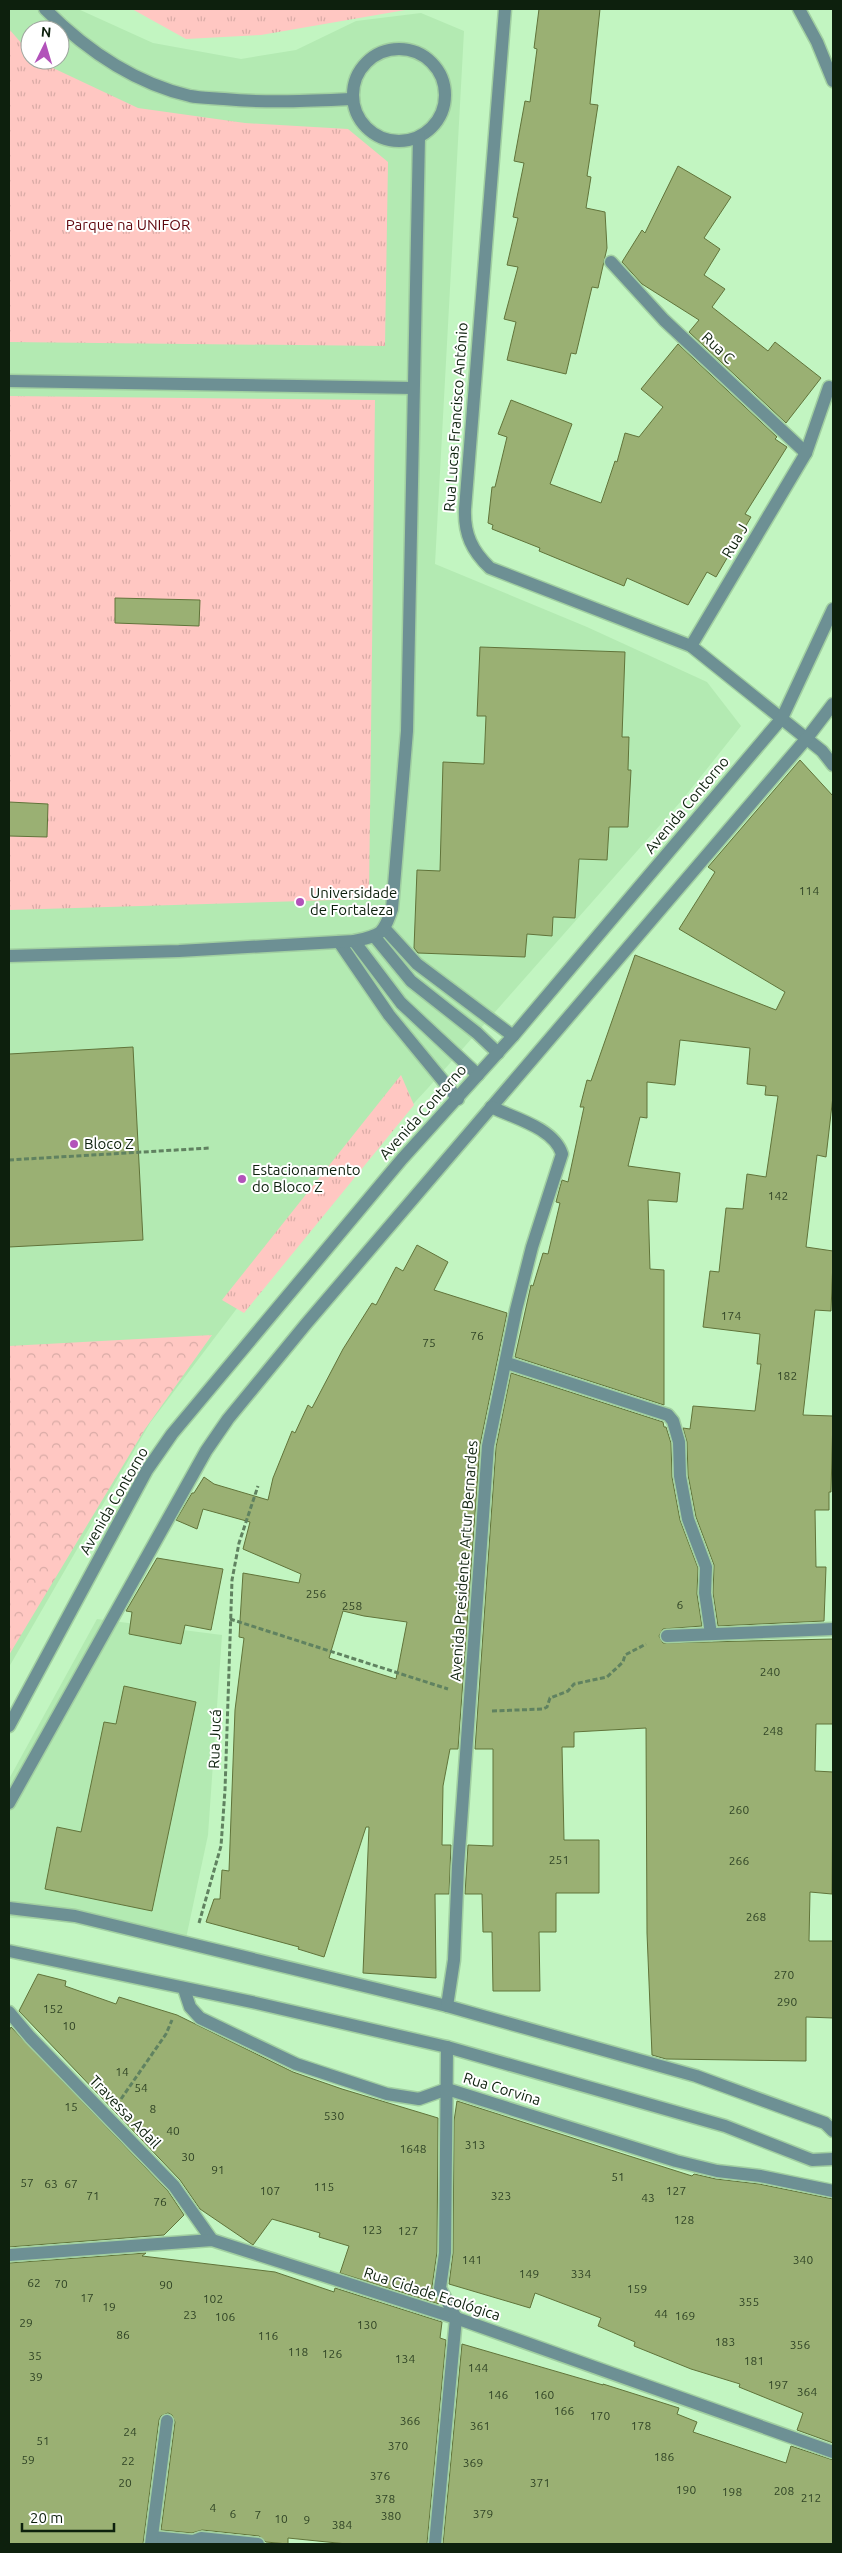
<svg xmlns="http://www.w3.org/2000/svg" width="842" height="2553" font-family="Ubuntu,sans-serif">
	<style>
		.built { fill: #b3eab2; fill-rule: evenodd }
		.grass { fill: url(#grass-tufts) }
		.park { fill: url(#park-crowns) }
		.building { fill: #9ab073; stroke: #61743a; fill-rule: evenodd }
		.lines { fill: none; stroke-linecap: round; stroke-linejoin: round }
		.minor-casing { stroke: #a1cfa1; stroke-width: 15 }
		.path { stroke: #608260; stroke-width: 3; stroke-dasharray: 5 2.5; stroke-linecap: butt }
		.minor { stroke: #6d9094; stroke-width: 12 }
		.poi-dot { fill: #b252ba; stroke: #fff; stroke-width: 2 }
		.labels { text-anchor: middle; stroke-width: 4; stroke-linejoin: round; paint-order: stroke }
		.number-label { font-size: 12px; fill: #304426 }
		.park-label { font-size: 15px; fill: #5f080f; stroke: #fff }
		.street-label { font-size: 15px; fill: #0d200d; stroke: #fff }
		.poi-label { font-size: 15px; fill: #0d200d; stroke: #fff; text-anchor: start }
	</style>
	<defs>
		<pattern id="grass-tufts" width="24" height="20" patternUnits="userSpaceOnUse" patternTransform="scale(1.25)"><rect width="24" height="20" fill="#ffc7c2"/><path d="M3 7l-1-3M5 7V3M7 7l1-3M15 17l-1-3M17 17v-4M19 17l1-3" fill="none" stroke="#d9aba6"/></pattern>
		<pattern id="park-crowns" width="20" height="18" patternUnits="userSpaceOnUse" patternTransform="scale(1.25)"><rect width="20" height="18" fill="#ffc7c2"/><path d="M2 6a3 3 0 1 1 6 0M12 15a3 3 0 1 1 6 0" fill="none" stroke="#d9aba6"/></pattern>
	</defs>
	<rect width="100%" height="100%" fill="#c2f5c1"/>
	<g class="built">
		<path d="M9,9H78L153,43L241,59L296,50L356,21L421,13L464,31L435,564L587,627L707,682L741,726L683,799L428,1088L298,1228L150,1423L9,1667ZM30,30H60V60H30Z"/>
		<polygon points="97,1619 222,1635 208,1835 185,1943 101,1921 9,1918 9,1779"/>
	</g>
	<g class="grass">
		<polygon points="132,9 411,9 261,35 186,39"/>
		<polygon points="9,29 30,53 30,60 36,60 138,108 245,123 348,129 388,162 385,346 9,342"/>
		<polygon points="9,396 375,400 369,899 9,910"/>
		<polygon points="401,1075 414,1105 244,1313 222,1300"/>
	</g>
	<polygon class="park" points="212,1335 145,1429 9,1655 9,1346"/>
	<g class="building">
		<polygon points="539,9 600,9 590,104 598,105 587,176 591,177 586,208 605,212 607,248 598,288 592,287 576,354 571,353 566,374 507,360 516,322 504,319 518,267 507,265 518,218 513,217 524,163 514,161 525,101 530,102 537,49 534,48"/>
		<polygon points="678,166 731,197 704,238 720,249 704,275 725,289 712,307 768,351 775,342 821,378 786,423 689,332 699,320 642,284 622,262 642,230 645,233"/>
		<polygon points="678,344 777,437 775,439 787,447 745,514 751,517 716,577 707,572 688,605 627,578 624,586 539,551 540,548 492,529 493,525 488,523 492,487 495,487 507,437 498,434 511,400 572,424 550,484 601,503 615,461 617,462 625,433 639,437 663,407 641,389"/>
		<polygon points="115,598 200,600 199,626 115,623"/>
		<polygon points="480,647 625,652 622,737 629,737 628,770 631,770 628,827 609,827 607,860 579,859 575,918 553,917 552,936 527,934 525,957 418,953 414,948 417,870 440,871 443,762 484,764 486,716 477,716"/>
		<polygon points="800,760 833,796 833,1096 826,1157 817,1155 806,1247 833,1251 833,1260 831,1311 815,1310 803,1415 833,1416 831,1492 829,1492 829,1510 815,1510 816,1567 826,1567 824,1621 718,1626 713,1593 714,1565 696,1517 688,1475 687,1442 683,1428 690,1429 693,1406 755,1411 761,1364 757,1364 760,1334 703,1327 710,1271 719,1272 726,1208 743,1209 747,1174 766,1177 778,1096 765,1095 766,1086 747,1084 750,1048 680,1040 675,1085 647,1082 647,1118 640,1117 628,1166 680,1173 677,1202 648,1200 650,1269 664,1270 664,1405 515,1357 531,1285 533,1286 543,1253 548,1254 560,1203 556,1202 560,1187 562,1180 568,1182 584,1107 580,1107 587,1080 591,1081 635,955 776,1010 785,992 679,929 715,872 708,867"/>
		<polygon points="9,802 48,804 47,837 9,836"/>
		<polygon points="133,1047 143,1240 9,1247 9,1054"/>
		<path d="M417,1245L448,1262L434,1290L507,1313L480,1445L458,1749H450L443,1786L442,1845H451L449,1894H435L436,1978L363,1973L369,1827H366L324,1957L298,1949L299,1947L206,1922L214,1899H220L222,1870L229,1871L235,1710L244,1638L239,1637L243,1573L299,1583L301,1574L243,1549L250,1522L203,1509L197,1529L176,1520L192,1493H194L204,1477L214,1484L268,1500L273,1478L292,1431L295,1433L308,1405L312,1408L343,1349L372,1303L376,1305L396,1267L403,1271ZM343,1611L364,1616L407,1622L396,1679L329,1658Z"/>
		<polygon points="511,1373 663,1422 664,1427 666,1427 671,1443 672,1477 680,1520 698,1568 697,1594 702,1626 663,1629 659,1636 663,1643 833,1639 833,1724 816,1724 815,1771 833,1772 832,1894 810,1892 809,1941 833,1941 833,2018 806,2017 806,2061 666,2059 652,2055 647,1933 646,1728 574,1732 574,1747 562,1747 564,1840 599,1840 599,1893 556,1893 556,1932 539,1932 540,1991 493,1991 492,1932 483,1932 482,1894 465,1894 468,1845 493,1846 493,1749 475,1749 496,1447"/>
		<polygon points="157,1558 223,1569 211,1630 185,1625 181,1644 129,1634 132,1612 126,1611"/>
		<polygon points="124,1686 196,1702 152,1911 45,1889 57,1827 81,1832 104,1722 116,1724"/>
		<polygon points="38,1974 66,1981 65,1986 116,2004 119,1997 177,2015 293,2072 342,2089 438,2118 437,2252 432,2287 439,2304 340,2273 349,2246 319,2237 320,2233 272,2219 253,2245 200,2209 180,2180 19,2011"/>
		<polygon points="11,2027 168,2191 184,2215 164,2235 9,2247 9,2031"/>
		<polygon points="457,2101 692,2176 694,2174 716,2179 759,2184 833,2199 833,2443 797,2430 803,2413 739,2387 740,2384 691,2369 634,2346 635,2342 598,2326 601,2318 535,2293 530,2308 449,2284 453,2253 454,2121"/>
		<polygon points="146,2253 142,2256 275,2272 334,2292 335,2288 442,2322 440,2338 446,2340 427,2544 347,2544 288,2538 288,2544 266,2542 259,2536 202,2530 192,2533 161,2530 175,2422 172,2415 168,2413 161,2416 159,2420 143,2544 9,2544 9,2263"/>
		<polygon points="462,2344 603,2385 603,2384 679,2408 677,2414 697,2422 693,2432 786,2463 791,2446 833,2460 833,2544 443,2544"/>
	</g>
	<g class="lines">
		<defs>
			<g id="minor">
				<path d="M45,9C85,49 134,83 190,96C200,98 213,98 224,99C267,103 309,101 352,99"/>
				<path d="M505,9L465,509C464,534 472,551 490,568L691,646L822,751L833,765"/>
				<polyline points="799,9 817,42 833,81"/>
				<circle cx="399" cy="95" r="46"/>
				<polyline points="611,262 664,320 806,453"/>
				<polyline points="9,381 413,388"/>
				<polyline points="691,646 806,453 829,387"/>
				<polyline points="385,929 417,964 513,1036"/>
				<polyline points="374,936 411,981 477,1033 498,1053"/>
				<polyline points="354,941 401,1003 478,1075"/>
				<polyline points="339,942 389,1015 458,1099"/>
				<path d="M9,956L179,951L354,941C381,935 383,935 392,909L407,731L419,137"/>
				<polyline points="507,1363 668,1415 673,1421 679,1442 680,1476 688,1519 706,1567 705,1593 711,1634"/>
				<polyline points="667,1636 833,1629"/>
				<polyline points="9,1726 147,1470 172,1434 402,1159 513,1036 782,718 833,609"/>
				<polyline points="9,1803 206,1451 228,1419 306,1324 807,738 833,704"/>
				<polyline points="9,1908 75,1916 447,2006 696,2076 825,2123 833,2131"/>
				<polyline points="9,1951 256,2003 447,2047 725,2126 812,2160 833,2159"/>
				<polyline points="185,1992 190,2007 200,2018 296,2064 387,2094 419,2099 447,2089 676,2161 717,2171 760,2176 833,2191"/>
				<path d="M447,2006L454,1960L458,1866L488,1446L516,1310L532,1247L562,1154C554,1128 514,1118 491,1107"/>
				<polyline points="9,2012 30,2037 174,2186 212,2240"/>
				<polyline points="9,2255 212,2240 456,2318 833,2452"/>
				<polyline points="153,2537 193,2541 201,2538 258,2544"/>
				<polyline points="151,2544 167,2421"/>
				<polyline points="435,2544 456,2318 440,2288 445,2253 447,2047"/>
			</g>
		</defs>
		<use href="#minor" class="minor-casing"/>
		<g class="path">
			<polyline points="9,1160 210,1148"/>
			<polyline points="230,1619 448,1689"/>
			<polyline points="492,1711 543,1709 547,1707 550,1698 568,1691 574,1684 607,1677 623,1662 625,1655 646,1644"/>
			<polyline points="199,1923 221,1846 225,1790 232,1580 239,1543 258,1486"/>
			<polyline points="121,2099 166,2034 172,2020"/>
		</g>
		<use href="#minor" class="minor"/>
	</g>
	<g class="poi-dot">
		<circle cx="300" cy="902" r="5"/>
		<circle cx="74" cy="1144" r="5"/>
		<circle cx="242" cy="1179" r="5"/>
	</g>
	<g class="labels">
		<g class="number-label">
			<text x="809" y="895">114</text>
			<text x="778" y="1200">142</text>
			<text x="731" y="1320">174</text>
			<text x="477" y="1340">76</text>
			<text x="429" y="1347">75</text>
			<text x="787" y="1380">182</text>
			<text x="316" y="1598">256</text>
			<text x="680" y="1609">6</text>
			<text x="352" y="1610">258</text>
			<text x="770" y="1676">240</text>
			<text x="773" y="1735">248</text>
			<text x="739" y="1814">260</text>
			<text x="559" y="1864">251</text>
			<text x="739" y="1865">266</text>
			<text x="756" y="1921">268</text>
			<text x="784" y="1979">270</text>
			<text x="787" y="2006">290</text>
			<text x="53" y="2013">152</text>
			<text x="69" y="2030">10</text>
			<text x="122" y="2076">14</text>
			<text x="141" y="2092">54</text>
			<text x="71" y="2111">15</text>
			<text x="153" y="2113">8</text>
			<text x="334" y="2120">530</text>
			<text x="173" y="2135">40</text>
			<text x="475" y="2149">313</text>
			<text x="413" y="2153">1648</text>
			<text x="188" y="2161">30</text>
			<text x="218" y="2174">91</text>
			<text x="618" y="2181">51</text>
			<text x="27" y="2187">57</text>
			<text x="51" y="2188">63</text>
			<text x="71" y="2188">67</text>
			<text x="324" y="2191">115</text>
			<text x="270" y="2195">107</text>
			<text x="676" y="2195">127</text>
			<text x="93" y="2200">71</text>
			<text x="501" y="2200">323</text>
			<text x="648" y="2202">43</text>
			<text x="160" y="2206">76</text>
			<text x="684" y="2224">128</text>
			<text x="372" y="2234">123</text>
			<text x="408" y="2235">127</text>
			<text x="472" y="2264">141</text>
			<text x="803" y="2264">340</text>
			<text x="529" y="2278">149</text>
			<text x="581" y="2278">334</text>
			<text x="34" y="2287">62</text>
			<text x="61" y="2288">70</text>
			<text x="166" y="2289">90</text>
			<text x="637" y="2293">159</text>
			<text x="87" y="2302">17</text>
			<text x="213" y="2303">102</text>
			<text x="749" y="2306">355</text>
			<text x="109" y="2311">19</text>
			<text x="661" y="2318">44</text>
			<text x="190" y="2319">23</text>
			<text x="685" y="2320">169</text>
			<text x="225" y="2321">106</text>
			<text x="26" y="2327">29</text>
			<text x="367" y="2329">130</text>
			<text x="123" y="2339">86</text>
			<text x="268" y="2340">116</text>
			<text x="725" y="2346">183</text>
			<text x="800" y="2349">356</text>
			<text x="298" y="2356">118</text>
			<text x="332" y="2358">126</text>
			<text x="35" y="2360">35</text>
			<text x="405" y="2363">134</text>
			<text x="754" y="2365">181</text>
			<text x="478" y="2372">144</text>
			<text x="36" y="2381">39</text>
			<text x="778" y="2389">197</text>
			<text x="807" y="2396">364</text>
			<text x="498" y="2399">146</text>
			<text x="544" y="2399">160</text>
			<text x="564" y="2415">166</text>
			<text x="600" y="2420">170</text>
			<text x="410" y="2425">366</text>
			<text x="480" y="2430">361</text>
			<text x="641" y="2430">178</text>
			<text x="130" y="2436">24</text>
			<text x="43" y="2445">51</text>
			<text x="398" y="2450">370</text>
			<text x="664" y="2461">186</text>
			<text x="28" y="2464">59</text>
			<text x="128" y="2465">22</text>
			<text x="473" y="2467">369</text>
			<text x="380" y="2480">376</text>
			<text x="125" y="2487">20</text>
			<text x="540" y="2487">371</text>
			<text x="686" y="2494">190</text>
			<text x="784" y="2495">208</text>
			<text x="732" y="2496">198</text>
			<text x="811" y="2502">212</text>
			<text x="385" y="2503">378</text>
			<text x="213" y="2512">4</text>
			<text x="233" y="2518">6</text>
			<text x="483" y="2518">379</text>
			<text x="258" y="2519">7</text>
			<text x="391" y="2520">380</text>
			<text x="281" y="2523">10</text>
			<text x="307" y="2524">9</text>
			<text x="342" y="2529">384</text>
		</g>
		<g class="park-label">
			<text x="128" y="230">Parque na UNIFOR</text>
		</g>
		<g class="street-label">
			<text transform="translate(718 348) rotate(43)" y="5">Rua C</text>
			<text transform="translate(456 417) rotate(-86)" y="5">Rua Lucas Francisco Antônio</text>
			<text transform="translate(735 541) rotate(-59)" y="5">Rua J</text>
			<text transform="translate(687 805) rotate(-50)" y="5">Avenida Contorno</text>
			<text transform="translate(423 1112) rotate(-48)" y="5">Avenida Contorno</text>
			<text transform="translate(114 1501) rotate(-60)" y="5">Avenida Contorno</text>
			<text transform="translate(464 1561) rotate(-86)" y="5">Avenida Presidente Artur Bernardes</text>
			<text transform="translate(215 1739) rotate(-88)" y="5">Rua Jucá</text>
			<text transform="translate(502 2089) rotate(17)" y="5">Rua Corvina</text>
			<text transform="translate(125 2112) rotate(46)" y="5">Travessa Adail</text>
			<text transform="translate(432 2294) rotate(18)" y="5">Rua Cidade Ecológica</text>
		</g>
		<g class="poi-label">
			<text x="310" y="898">Universidade<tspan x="310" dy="17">de Fortaleza</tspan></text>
			<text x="84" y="1149">Bloco Z</text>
			<text x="252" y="1175">Estacionamento<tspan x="252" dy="17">do Bloco Z</tspan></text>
		</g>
	</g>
	<rect width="842" height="2553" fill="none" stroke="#0d200d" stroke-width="20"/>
	<g transform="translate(45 45) rotate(5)"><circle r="24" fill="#ffffff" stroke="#9ea69e"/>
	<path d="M0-4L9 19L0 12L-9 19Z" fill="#b252ba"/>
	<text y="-8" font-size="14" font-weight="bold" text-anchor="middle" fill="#0d200d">N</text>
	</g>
	<path d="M22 2523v8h92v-8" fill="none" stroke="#0d200d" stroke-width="2.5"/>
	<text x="30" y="2523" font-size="15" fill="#0d200d" stroke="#ffffff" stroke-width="4" paint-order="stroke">20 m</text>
</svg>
